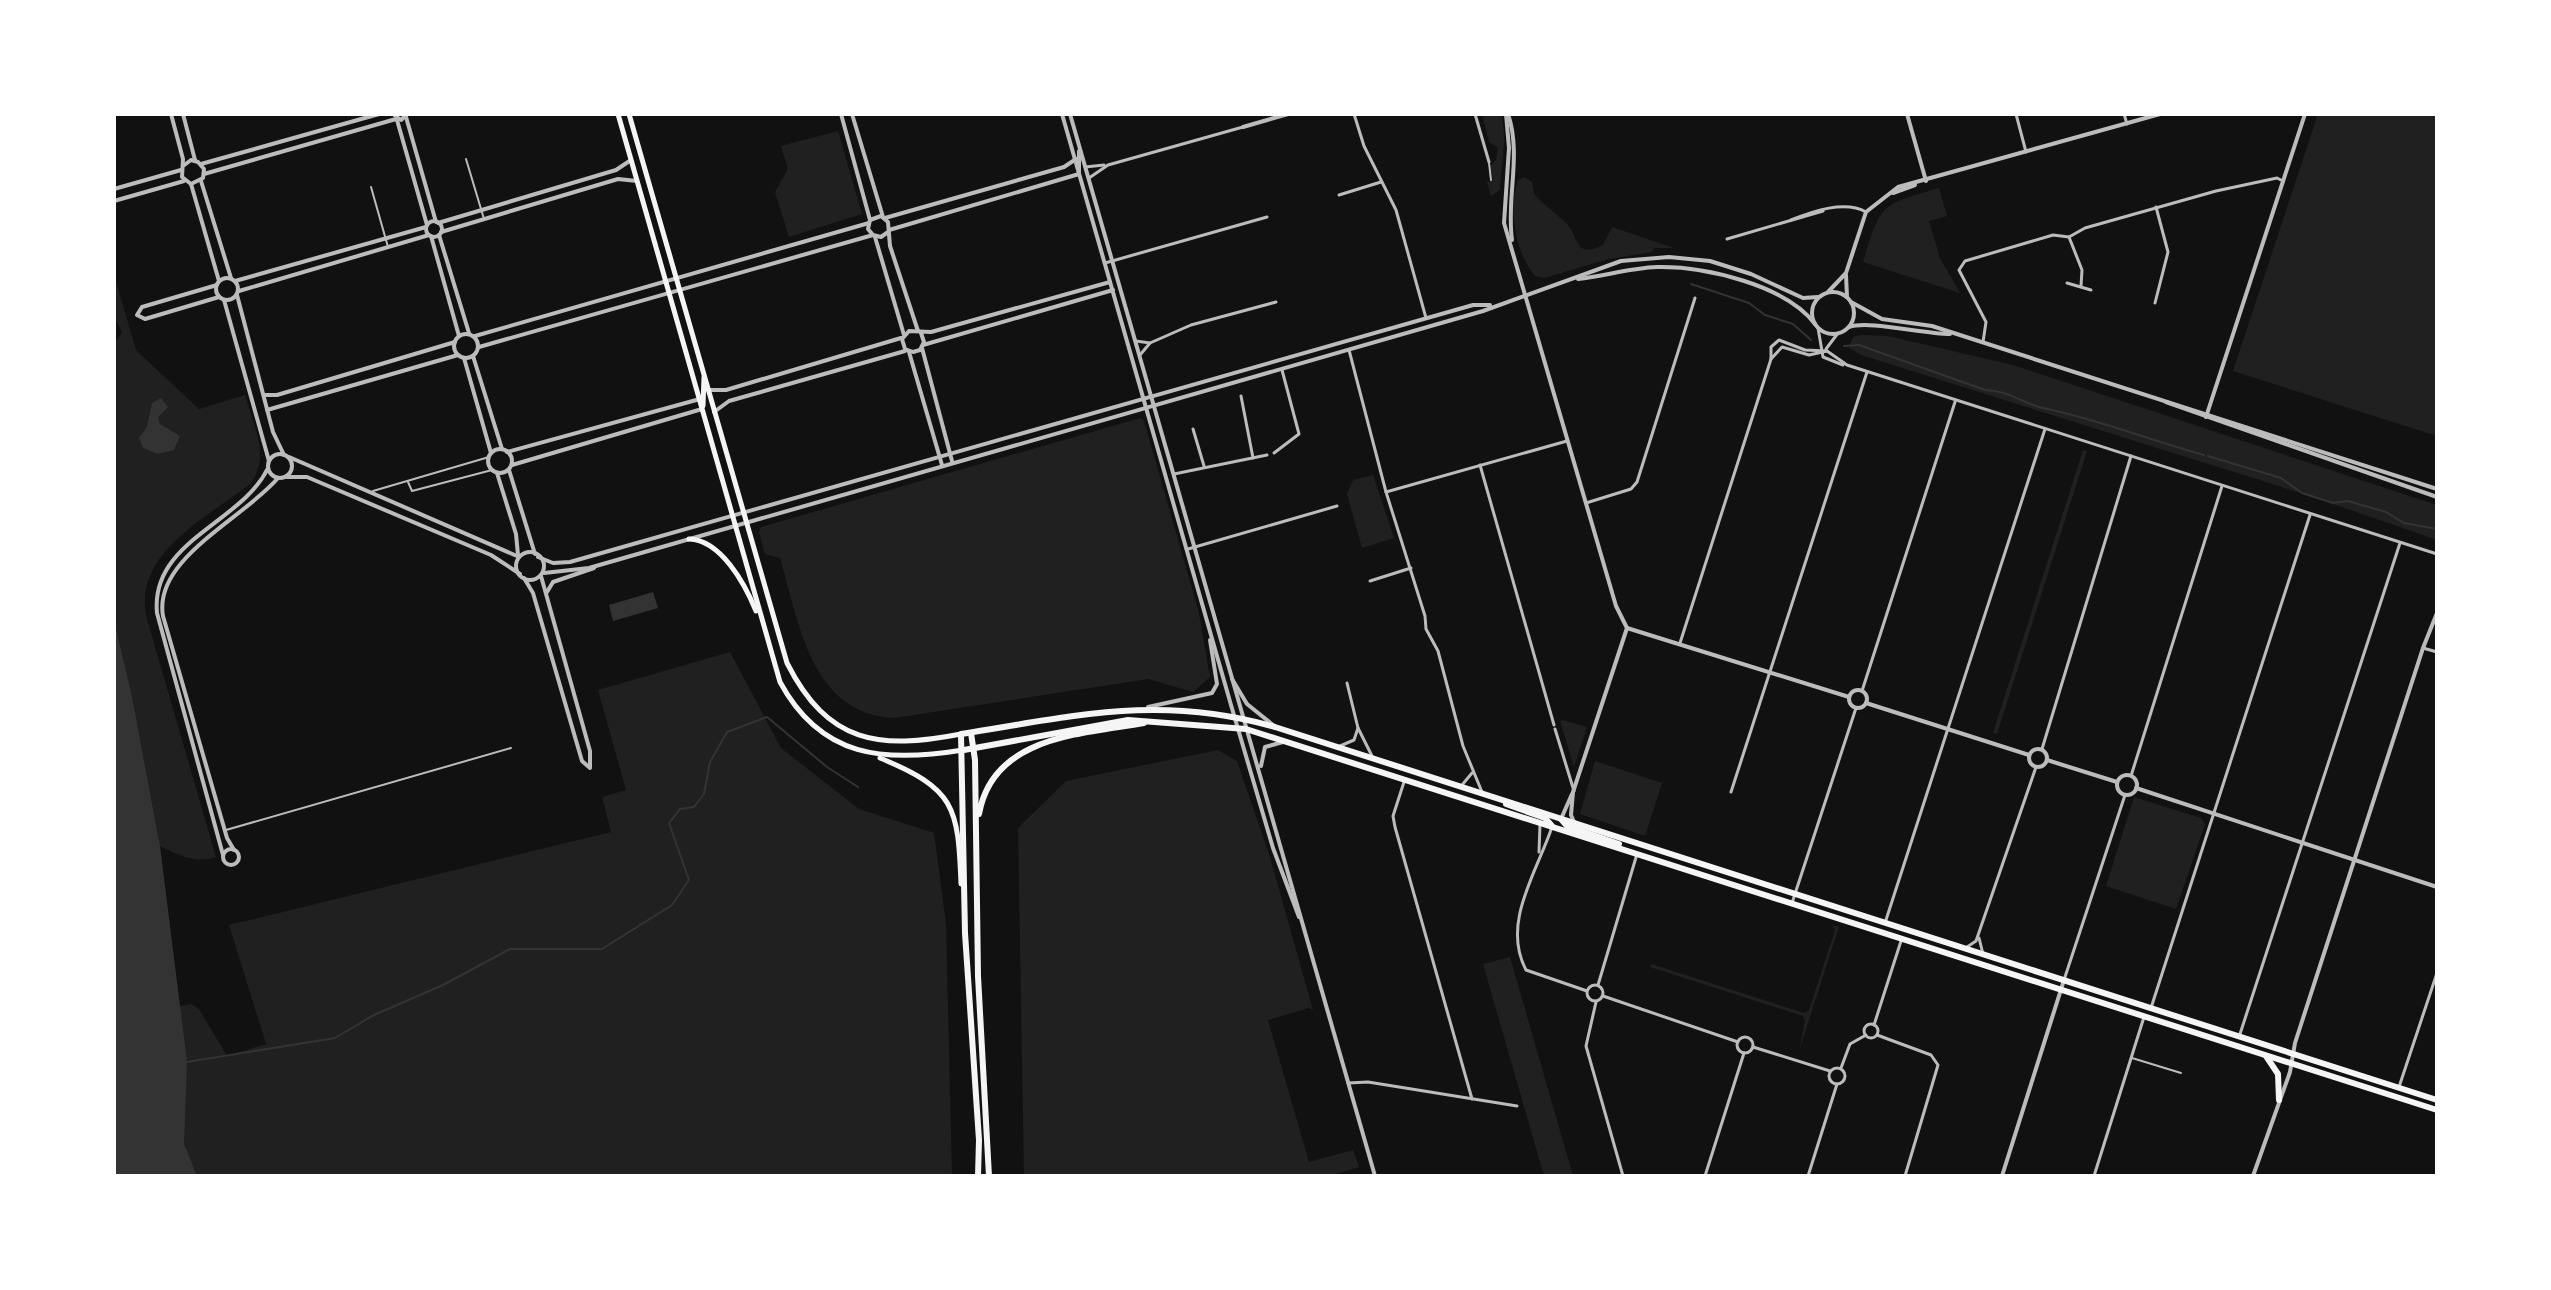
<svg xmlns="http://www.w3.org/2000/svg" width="2551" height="1290" font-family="'Roboto Serif',serif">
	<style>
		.green { fill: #202020 }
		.water { fill: #333 }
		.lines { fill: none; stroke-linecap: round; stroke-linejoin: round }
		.stream { stroke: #333; stroke-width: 2 }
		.service { stroke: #bcbcbc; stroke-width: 2 }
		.minor { stroke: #bcbcbc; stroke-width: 3 }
		.tertiary { stroke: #bcbcbc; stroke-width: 4 }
		.secondary { stroke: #f5f5f5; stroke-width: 5 }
		.trunk { stroke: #f5f5f5; stroke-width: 6 }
	</style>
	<rect width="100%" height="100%" fill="#111"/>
	<g class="green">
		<path d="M1482,114H1501C1508,141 1501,163 1500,190L1491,196L1487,182L1493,180L1490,166L1496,160L1498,148L1489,142Z"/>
		<polygon points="2318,114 2437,114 2437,436 2233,371"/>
		<polygon points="838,131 862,214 789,237 775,192 788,169 781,146"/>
		<path d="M1524,177L1532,182L1534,194C1544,205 1557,214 1567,224C1579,237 1574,259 1603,245L1612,227L1674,248H1654L1652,252L1609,259L1544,278L1535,276C1515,252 1508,209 1518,180Z"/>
		<path d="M1939,188L1947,216L1929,221L1940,258L1960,293L1863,262C1882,202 1879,206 1939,188Z"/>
		<path d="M114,275L136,350L199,409L245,395C253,425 271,456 251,483C208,518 131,553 147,619L216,857C194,864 179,855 160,846L132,696L114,620V344L122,332L114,316Z"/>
		<polygon points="1861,335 1888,336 2013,365 2437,505 2437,540 2307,495 1861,355 1849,348 1853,337"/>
		<path d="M1140,418L1144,421L1199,613L1210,677L1193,692L1148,679L894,718C811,714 799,623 780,558L765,554L759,532L761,527Z"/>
		<polygon points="2083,450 2087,451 1997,734 1993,733"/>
		<polygon points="1373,475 1394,538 1362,548 1347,494 1353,480"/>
		<polygon points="730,652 781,748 859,809 934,833 946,924 952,1176 185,1176 176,1013 180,1006 191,1004 199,1009 227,1056 266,1044 229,925 611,832 602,797 626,790 598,690"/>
		<polygon points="1563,720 1587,727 1574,767 1560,721"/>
		<polygon points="1218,750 1237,761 1270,857 1313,1010 1309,1008 1268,1020 1309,1162 1353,1150 1359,1167 1329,1176 1024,1176 1018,828 1066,781"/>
		<polygon points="1595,761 1662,783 1645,836 1580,814"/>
		<polygon points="2134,797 2201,818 2205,824 2176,909 2106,886"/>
		<polygon points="1832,925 1839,927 1799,1051 1805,1021 1803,1016 1650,967 1651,964 1804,1013 1809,1010 1835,930"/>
		<polygon points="1510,957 1573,1176 1544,1176 1483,964"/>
	</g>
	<g class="water">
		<polygon points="161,398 168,407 158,417 160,424 180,436 174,450 158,454 143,448 139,438 147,427 152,403"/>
		<polygon points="653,592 658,608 613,621 609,605"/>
		<polygon points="114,620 132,696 160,846 187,1062 184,1144 197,1176 114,1176"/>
	</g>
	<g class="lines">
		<g class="stream">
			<polyline points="1691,284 1749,303 1765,315 1793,324 1811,340"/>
			<path d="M1844,346L1859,345L1985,390C2011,391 2021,403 2043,408C2097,419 2150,440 2204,455"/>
			<polyline points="2208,456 2281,478 2302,493 2333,503 2348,501 2386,512 2404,523 2437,529"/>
			<polyline points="187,1062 335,1038 374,1015 443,985 510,949 602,949 672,905 689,880 669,823 680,809 694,807 704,794 710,762 727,732 767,717 827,767 858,787"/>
		</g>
		<g class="service">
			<polyline points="466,159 484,219"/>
			<polyline points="1489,163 1491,180"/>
			<polyline points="371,187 388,247"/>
			<polyline points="408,482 412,491 492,470"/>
			<polyline points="373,491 489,457"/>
			<polyline points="226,830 511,748"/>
			<polyline points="2132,1058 2181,1073"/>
		</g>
		<g class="minor">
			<polyline points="1354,114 1364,146 1396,210 1426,318"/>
			<polyline points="1475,114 1489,162"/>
			<polyline points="2016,114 2026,152"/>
			<polyline points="2124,114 2127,124"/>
			<polyline points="1085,167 1104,165"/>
			<polyline points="1089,178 1108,165 1243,127"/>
			<polyline points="1339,195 1381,182"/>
			<path d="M1791,220C1813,211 1845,200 1866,212"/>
			<polyline points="2069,237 2082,270 2081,286"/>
			<polyline points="1727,239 1823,211"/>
			<polyline points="1105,263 1267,217"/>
			<polyline points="2067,283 2091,290"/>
			<polyline points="2155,303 2168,252 2156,207"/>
			<polyline points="1818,328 1823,357 1843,365"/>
			<polyline points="1136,341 1150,343 1191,325 1276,302"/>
			<polyline points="1983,342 1986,322 1959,270 1965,261 2053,235 2069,237 2085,228 2216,191 2277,178 2283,181"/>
			<polyline points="1826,349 1838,333"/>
			<polyline points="1349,350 1386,492 1425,616 1426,629 1438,651 1463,746 1482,792"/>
			<polyline points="1140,355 1150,343"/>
			<polyline points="1771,359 1782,347 1809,355 1827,351"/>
			<polyline points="1241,396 1253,458"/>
			<polyline points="1193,429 1204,466"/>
			<polyline points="1274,453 1299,434 1282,370"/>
			<polyline points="1480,465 1554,725"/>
			<polyline points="1174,474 1267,455"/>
			<polyline points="1386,492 1567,441"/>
			<polyline points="1586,503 1631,489 1637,482 1695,298"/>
			<polyline points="1188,549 1337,506"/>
			<polyline points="1370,581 1411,568"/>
			<polyline points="1680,643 1771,359 1771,347 1779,340 1805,350 1827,351 1847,365 2437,554"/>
			<polyline points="2423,648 2437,652"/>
			<polyline points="1347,683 1358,728 1372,756"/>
			<polyline points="1862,691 1955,402"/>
			<polyline points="1555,729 1574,791"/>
			<polyline points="1340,746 1354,740 1358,728"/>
			<polyline points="2042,749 2131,456"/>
			<polyline points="2131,776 2222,486"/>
			<polyline points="1404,782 1393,816 1395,827 1472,1099"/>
			<polyline points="1462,785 1472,773"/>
			<polyline points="1731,792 1867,372"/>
			<path d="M1552,827C1537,872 1501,923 1526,970L1587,991"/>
			<polyline points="1539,852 1540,824"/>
			<polyline points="1792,903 1856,708"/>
			<polyline points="1885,923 2045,429"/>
			<polyline points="1979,938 1983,954"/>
			<polyline points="1967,947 1976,941 2036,767"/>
			<polyline points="2064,980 2125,795"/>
			<circle cx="1595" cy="993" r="8"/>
			<polyline points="1598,985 1637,854"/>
			<polyline points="1603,996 1738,1042"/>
			<polyline points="1596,1002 1586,1046 1623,1176"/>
			<polyline points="2151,1008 2310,515"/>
			<circle cx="1871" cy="1031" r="7"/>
			<polyline points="1874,1025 1901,941"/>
			<polyline points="2240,1034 2400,543"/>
			<polyline points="1877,1035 1931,1055 1938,1065 1905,1176"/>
			<circle cx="1745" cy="1045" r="8"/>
			<polyline points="1753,1047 1830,1071"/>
			<circle cx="1837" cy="1076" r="8"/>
			<polyline points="1841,1068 1850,1044 1866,1035"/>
			<polyline points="1348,1083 1368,1082 1517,1106"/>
			<polyline points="2399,1087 2437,973"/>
			<polyline points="1705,1176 1744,1053"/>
			<polyline points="1808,1176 1837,1084"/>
			<polyline points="2094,1176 2144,1017"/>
		</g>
		<g class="tertiary">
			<polyline points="171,114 183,159 182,177 191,184 203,178 204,169 198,162 191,160 183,166"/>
			<polyline points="183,114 195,160"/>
			<polyline points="393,114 401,120 407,114"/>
			<polyline points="841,114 870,220"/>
			<polyline points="852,114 883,217"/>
			<polyline points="1062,114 1231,705 1273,848 1299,917"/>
			<polyline points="1070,114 1375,1176"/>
			<polyline points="1506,114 1509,148 1504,223 1616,606 1627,628 1573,792 1571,815 1574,822"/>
			<path d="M1508,114C1522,156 1506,197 1512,240"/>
			<polyline points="1907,114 1926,181"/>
			<polyline points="406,117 436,222"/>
			<polyline points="397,120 427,225"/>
			<polyline points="1243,127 1288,114"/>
			<polyline points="201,164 379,114"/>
			<polyline points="204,174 396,119"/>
			<polyline points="201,181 231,278"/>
			<polyline points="191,184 219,281"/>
			<polyline points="114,189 181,170"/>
			<polyline points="1893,193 1915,185"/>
			<polyline points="114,201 184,181"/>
			<polyline points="885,218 1064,167 1076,159"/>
			<circle cx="434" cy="229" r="8"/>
			<polyline points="438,223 616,170 631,160"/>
			<polyline points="889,230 1079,174 1079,151"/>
			<polyline points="441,232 618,179 637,181"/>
			<polyline points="888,232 881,237 873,235 868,229 870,220 881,216 888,222 890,246 918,331"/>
			<polyline points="439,235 469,333"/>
			<polyline points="431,236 459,336"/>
			<polyline points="875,237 904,335"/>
			<polyline points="1846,275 1847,297"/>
			<circle cx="227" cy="289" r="11"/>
			<path d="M1578,279C1605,276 1630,268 1657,267C1704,266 1786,285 1815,324"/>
			<polyline points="235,281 426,227"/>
			<polyline points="217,285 142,307 137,315 145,319 219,297"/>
			<polyline points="239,291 429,235"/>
			<circle cx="1833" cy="313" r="21"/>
			<polyline points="1828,292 1846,273 1866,212 1898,187 2160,114"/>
			<polyline points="237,295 273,432 284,455"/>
			<polyline points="224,300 269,461"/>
			<polyline points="1851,302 1882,319 1932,326 2437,489"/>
			<path d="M1849,327C1868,320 1923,334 1950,334"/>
			<polyline points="921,333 924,342 920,350 913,352 905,349 902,339 909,331 931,332 1110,282"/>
			<circle cx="466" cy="346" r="12"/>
			<polyline points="475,336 869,223"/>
			<polyline points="923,345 1113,290"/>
			<polyline points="479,347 873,235"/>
			<polyline points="922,348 952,461"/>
			<polyline points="909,352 942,465"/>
			<polyline points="473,356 502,449"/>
			<polyline points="464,358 491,453"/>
			<polyline points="708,390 726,390 901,338"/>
			<polyline points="264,395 277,395 455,342"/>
			<polyline points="2166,402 2437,497"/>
			<polyline points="267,410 458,355"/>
			<polyline points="714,412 729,401 905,351"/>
			<polyline points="2206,417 2305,114"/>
			<circle cx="500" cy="461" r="12"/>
			<polyline points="507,452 700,399"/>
			<circle cx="280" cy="466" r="12"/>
			<polyline points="289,457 517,556"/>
			<polyline points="512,465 702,409"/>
			<polyline points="509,470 535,554"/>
			<polyline points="497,473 516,534 518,555"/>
			<polyline points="287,477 307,477 491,555 520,574"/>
			<circle cx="530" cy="566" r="14"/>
			<polyline points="538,557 553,563 570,562 1473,305 1490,305"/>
			<polyline points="544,573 589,568 1483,311 1621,261 1669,257 1710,261 1751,274 1803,298 1818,297"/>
			<polyline points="524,578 533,593 582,761 590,768 590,751 541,576"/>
			<polyline points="547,592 553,582 594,568"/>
			<polyline points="1627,628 1849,697"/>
			<polyline points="1232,679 1247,704 1273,725"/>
			<circle cx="1858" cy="699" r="9"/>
			<polyline points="1866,703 2029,755"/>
			<polyline points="1148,707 1212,693 1217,684 1210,640"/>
			<circle cx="2038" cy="758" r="9"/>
			<polyline points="2047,760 2117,782"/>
			<polyline points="1261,766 1265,747 1283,742"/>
			<circle cx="2127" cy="785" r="10"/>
			<polyline points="2136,788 2437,887"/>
			<polyline points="1561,819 1572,794"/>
			<circle cx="231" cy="857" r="8"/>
			<path d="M234,850L227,838L163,616C153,559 243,519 278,478"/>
			<path d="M223,855L157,613C150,541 242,523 268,468"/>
			<polyline points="2002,1176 2064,980"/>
			<polyline points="2253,1176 2290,1072 2295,1043 2423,648 2437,613"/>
		</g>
		<g class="secondary">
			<path d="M618,114L780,682C821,758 884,763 963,750"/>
			<path d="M629,114L787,663C828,744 879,750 961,734"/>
			<polyline points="703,406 704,377"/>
			<path d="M689,539C721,540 745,584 756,611"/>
			<path d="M880,758C955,789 958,806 961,884"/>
		</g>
		<g class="trunk">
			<polyline points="971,733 975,760 978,976 989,1176"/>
			<polyline points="964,750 1128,720 1246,729 2437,1110"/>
			<polyline points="1506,804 1545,818 1552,826"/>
			<path d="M979,814C993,736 1081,734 1144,723"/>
			<polyline points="1561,819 1567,826 1619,844"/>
			<polyline points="2266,1056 2278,1074 2279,1100"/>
			<path d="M978,1176L979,1140L965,933L961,734C1075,716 1160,694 1275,727L2437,1100"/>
		</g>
	</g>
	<rect width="2551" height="1290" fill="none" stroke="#ffffff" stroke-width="232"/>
</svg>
